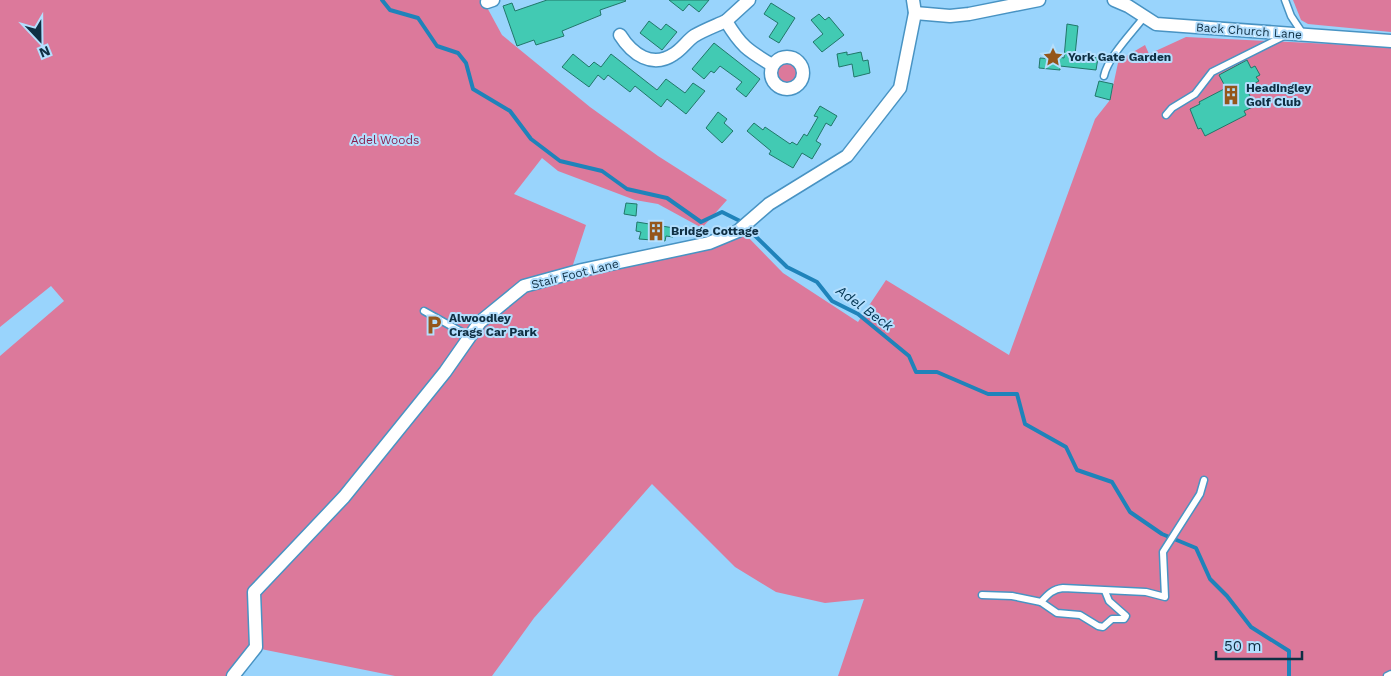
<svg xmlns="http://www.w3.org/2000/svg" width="1391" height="676" font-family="'Work Sans',sans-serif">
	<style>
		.green { fill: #dc799b }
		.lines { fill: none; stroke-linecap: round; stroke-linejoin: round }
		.stream { stroke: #1f83ba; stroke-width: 4 }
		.building { fill: #42cab3; stroke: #217769 }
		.service-casing { stroke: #4893c3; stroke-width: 9 }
		.minor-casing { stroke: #4893c3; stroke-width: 15 }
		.service { stroke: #fff; stroke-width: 6 }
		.minor { stroke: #fff; stroke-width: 12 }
		.labels { text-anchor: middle; stroke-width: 4; stroke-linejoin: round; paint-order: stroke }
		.street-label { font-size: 12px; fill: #0f2f43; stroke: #b4dffe }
		.poi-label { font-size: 12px; font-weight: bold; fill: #0f2f43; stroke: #b4dffe; text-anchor: start }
		.park-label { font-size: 12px; fill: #881f4c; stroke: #b4dffe }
		.water-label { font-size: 14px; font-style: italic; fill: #003451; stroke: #b4dffe }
	</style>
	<rect width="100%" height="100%" fill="#99d4fc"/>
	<g class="green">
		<polygon points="0,0 483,0 502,35 590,107 658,156 727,200 702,228 658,204 635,200 558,171 542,158 514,194 586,225 569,277 744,233 783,273 858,322 886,280 1009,355 1095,119 1110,100 1118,63 1123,58 1145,45 1149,54 1186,37 1391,47 1391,676 838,676 864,599 825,603 776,592 735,567 652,484 534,618 492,676 395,676 256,648 233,676 0,676 0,356 64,301 51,286 0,327"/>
		<polygon points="1293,0 1391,0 1391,32 1308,24 1301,20"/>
		<circle cx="787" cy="73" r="11"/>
	</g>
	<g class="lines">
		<polyline class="stream" points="382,0 390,10 418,18 437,46 458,53 466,63 473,89 510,111 531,139 560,161 602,171 627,189 667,198 701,222 722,212 740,221 787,267 817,282 832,301 858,314 909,356 916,372 937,372 988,394 1017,394 1025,424 1066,447 1077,470 1112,482 1130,512 1162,534 1196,548 1210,579 1227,596 1251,627 1289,651 1289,676"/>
	</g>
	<g class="building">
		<polygon points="547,0 625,0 626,1 600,10 601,15 562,31 564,36 536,45 534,40 517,46 503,6 512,3 515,11"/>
		<polygon points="669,0 709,0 699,12 689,4 683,11"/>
		<polygon points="771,3 795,18 779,43 769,37 778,23 764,14"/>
		<polygon points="819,14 825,20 829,17 844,35 822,52 813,42 823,34 811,20"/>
		<polygon points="649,21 661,30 666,24 677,32 662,50 640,33"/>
		<polygon points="1067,24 1078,26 1075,55 1098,58 1096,70 1060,66 1060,70 1039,68 1040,58 1052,59 1052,56 1064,58"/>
		<polygon points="714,43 760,79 746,97 736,89 742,82 720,66 714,73 711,71 704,79 692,69"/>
		<polygon points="847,52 847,55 861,52 863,61 868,60 870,73 854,77 852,64 839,67 837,54"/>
		<polygon points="573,54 589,67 594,62 601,67 611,54 657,90 666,79 685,93 693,83 705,91 686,114 667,99 661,107 635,86 630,92 608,75 604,80 598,75 589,87 562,67"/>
		<polygon points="1247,60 1251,68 1255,66 1260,75 1256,77 1259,81 1246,88 1255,106 1244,111 1246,115 1205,136 1201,128 1198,129 1190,109 1200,104 1199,102 1226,88 1219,75"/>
		<polygon points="1099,81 1113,84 1110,100 1095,96"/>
		<polygon points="820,106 837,116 831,126 826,123 816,141 821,144 812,159 802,153 793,168 769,154 771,151 747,131 754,123 763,130 765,127 790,144 792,142 797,145 804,134 807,136 818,117 814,116"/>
		<polygon points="718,112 727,119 724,123 733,131 722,143 706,128"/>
		<polygon points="626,203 637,204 636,216 624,214"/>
		<polygon points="637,222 674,228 673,237 666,236 665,241 639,239 641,232 636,231"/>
	</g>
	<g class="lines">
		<defs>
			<g id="service">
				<polyline points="1285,0 1291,16 1303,34"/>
				<path d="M1104,76C1108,57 1132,33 1144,17"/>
				<polyline points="1166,115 1172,108 1195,94 1212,72 1284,36"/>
				<polyline points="424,311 469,336"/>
				<path d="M982,595L1012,596L1041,602C1048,594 1053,589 1063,588L1146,592L1165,597L1163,552L1200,494L1204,480"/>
				<polyline points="1041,602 1057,613 1080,615 1098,626 1103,627 1112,619 1124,619 1126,616 1109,601 1105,591"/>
				<polyline points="1387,676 1391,674"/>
			</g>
			<g id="minor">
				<path d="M749,0L726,21C741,46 747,50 772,65"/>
				<polyline points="1114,0 1128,6 1156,24 1391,41"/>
				<polyline points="487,2 493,0"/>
				<polyline points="915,13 950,16 969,14 1039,0"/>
				<path d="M620,35C632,54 652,69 674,54C682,49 687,41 694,36C704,30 715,26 726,21"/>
				<circle cx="787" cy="73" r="16"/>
				<polyline points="233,676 256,647 254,592 344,497 445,372 480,322 524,286 582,270 709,243 738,231 769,204 847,156 900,88 915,13 913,0"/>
			</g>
		</defs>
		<use href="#service" class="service-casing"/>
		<use href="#minor" class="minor-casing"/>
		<use href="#service" class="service"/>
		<use href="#minor" class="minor"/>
	</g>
	<defs>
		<symbol id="sight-bare" viewBox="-9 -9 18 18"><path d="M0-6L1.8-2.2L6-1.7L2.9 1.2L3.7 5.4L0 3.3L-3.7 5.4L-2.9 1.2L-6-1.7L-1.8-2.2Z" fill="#94561b" stroke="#b4dffe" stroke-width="2.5" paint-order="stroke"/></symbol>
		<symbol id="building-bare" viewBox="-9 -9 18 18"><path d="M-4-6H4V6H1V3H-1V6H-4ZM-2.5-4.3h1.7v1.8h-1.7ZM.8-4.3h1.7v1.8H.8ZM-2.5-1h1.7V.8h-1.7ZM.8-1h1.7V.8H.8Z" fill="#94561b" stroke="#b4dffe" stroke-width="2.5" paint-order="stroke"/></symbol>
		<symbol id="parking-bare" viewBox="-9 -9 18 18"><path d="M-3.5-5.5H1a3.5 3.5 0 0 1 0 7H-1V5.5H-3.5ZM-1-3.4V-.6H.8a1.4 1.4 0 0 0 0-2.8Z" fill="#94561b" stroke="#b4dffe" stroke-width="2.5" paint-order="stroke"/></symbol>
	</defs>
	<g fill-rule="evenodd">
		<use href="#sight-bare" x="1039" y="43" width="28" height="28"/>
		<use href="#building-bare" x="1217" y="81" width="28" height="28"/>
		<use href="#building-bare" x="642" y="217" width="28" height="28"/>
		<use href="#parking-bare" x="420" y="311" width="28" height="28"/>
	</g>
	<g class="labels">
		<g class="street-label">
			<text transform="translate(1249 31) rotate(4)" y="4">Back Church Lane</text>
			<text transform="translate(575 274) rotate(-14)" y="4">Stair Foot Lane</text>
		</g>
		<g class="poi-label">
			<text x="1068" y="61">York Gate Garden</text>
			<text x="1246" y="92">Headingley<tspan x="1246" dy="14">Golf Club</tspan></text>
			<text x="671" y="235">Bridge Cottage</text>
			<text x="449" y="322">Alwoodley<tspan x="449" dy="14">Crags Car Park</tspan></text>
		</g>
		<g class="park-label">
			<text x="385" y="144">Adel Woods</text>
		</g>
		<g class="water-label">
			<text transform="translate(865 308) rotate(36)" y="5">Adel Beck</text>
		</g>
	</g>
	<g transform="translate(40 40) rotate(158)" stroke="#b4dffe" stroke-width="4" paint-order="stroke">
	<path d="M0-4L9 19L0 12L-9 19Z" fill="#0f2f43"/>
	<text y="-8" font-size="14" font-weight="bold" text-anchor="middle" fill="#0f2f43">N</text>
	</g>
	<path d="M1216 651v8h86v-8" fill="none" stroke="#0f2f43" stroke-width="2.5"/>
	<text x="1224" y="651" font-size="15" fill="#0f2f43" stroke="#b4dffe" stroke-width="4" paint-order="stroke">50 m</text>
</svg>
